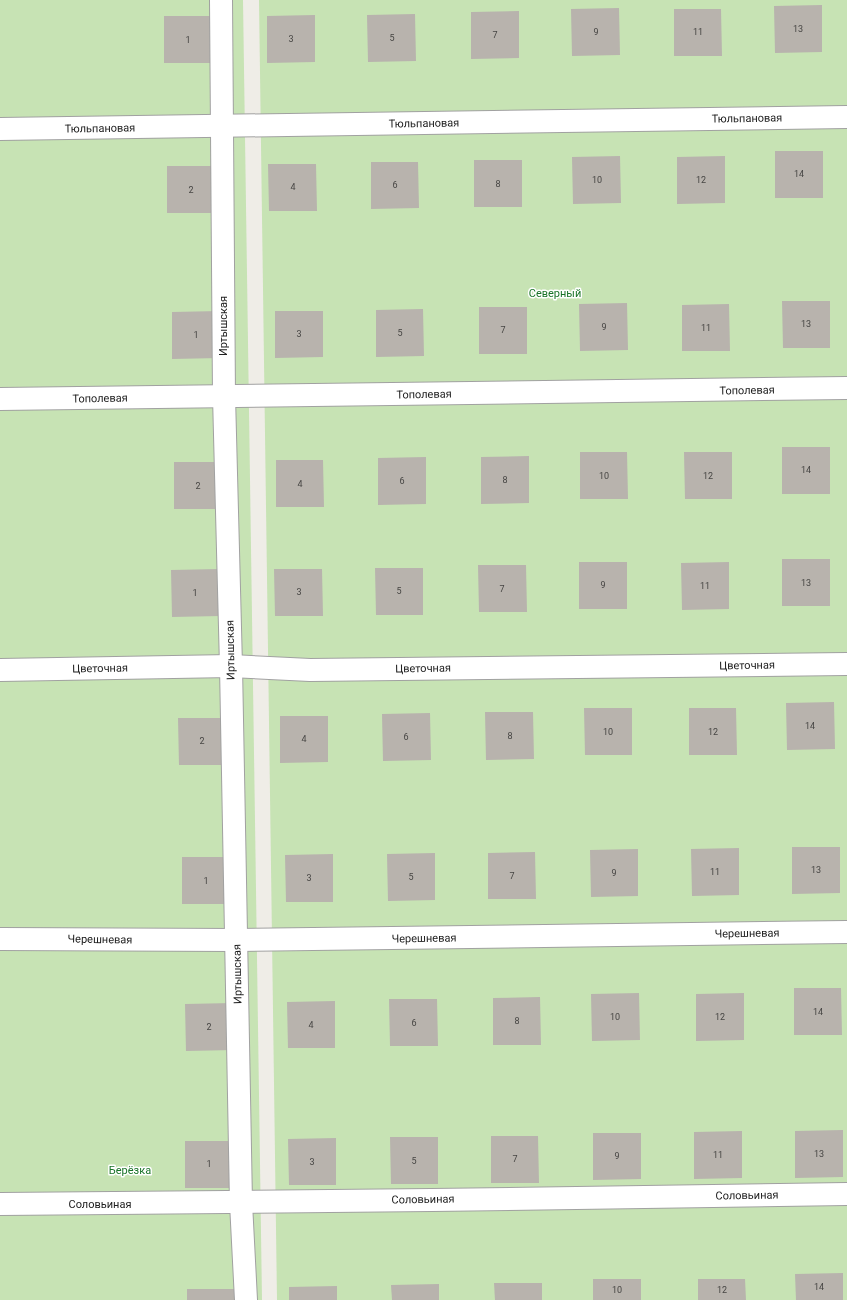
<svg xmlns="http://www.w3.org/2000/svg" width="847" height="1300" font-family="Roboto,sans-serif">
	<style>
		.grass { fill: #c7e3b4 }
		.building { fill: #b8b3ad }
		.lines { fill: none; stroke-linecap: round; stroke-linejoin: round }
		.minor-casing { stroke: #a1a1a1; stroke-width: 24 }
		.minor { stroke: #fff; stroke-width: 22 }
		.labels { text-anchor: middle; stroke-width: 3; stroke-linejoin: round; paint-order: stroke }
		.number-label { font-size: 9px; fill: #464543 }
		.street-label { font-size: 11px; fill: #202020; stroke: #fff }
		.park-label { font-size: 11px; fill: #197328; stroke: #fff }
	</style>
	<rect width="100%" height="100%" fill="#efede7"/>
	<g class="grass">
		<polygon points="0,0 243,0 262,1300 0,1300"/>
		<polygon points="259,0 847,0 847,1300 277,1300"/>
	</g>
	<g class="building">
		<polygon points="822,5 822,52 775,53 774,6"/>
		<polygon points="619,8 620,55 572,56 571,9"/>
		<polygon points="674,9 721,9 722,56 674,56"/>
		<polygon points="519,11 519,58 471,59 471,12"/>
		<polygon points="415,14 416,61 368,62 367,15"/>
		<polygon points="315,15 315,62 267,63 267,16"/>
		<rect x="164" y="16" width="48" height="47"/>
		<rect x="775" y="151" width="48" height="47"/>
		<polygon points="620,156 621,203 573,204 572,157"/>
		<polygon points="725,156 725,203 677,204 677,157"/>
		<rect x="474" y="160" width="48" height="47"/>
		<polygon points="371,162 418,162 419,208 371,209"/>
		<polygon points="268,164 316,164 317,211 269,211"/>
		<polygon points="167,166 214,166 215,213 167,213"/>
		<polygon points="782,301 830,301 830,348 783,348"/>
		<polygon points="627,303 628,350 580,351 579,304"/>
		<polygon points="729,304 730,351 682,351 682,305"/>
		<rect x="479" y="307" width="48" height="47"/>
		<polygon points="423,309 424,356 376,357 376,310"/>
		<polygon points="220,311 220,358 172,359 172,312"/>
		<polygon points="275,311 323,311 323,357 275,358"/>
		<rect x="782" y="447" width="48" height="47"/>
		<polygon points="580,452 627,452 628,499 580,499"/>
		<polygon points="684,452 732,452 732,499 685,499"/>
		<polygon points="529,456 529,503 481,504 481,457"/>
		<polygon points="426,457 426,504 378,505 378,458"/>
		<polygon points="276,460 323,460 324,507 276,507"/>
		<rect x="174" y="462" width="48" height="47"/>
		<rect x="782" y="559" width="48" height="47"/>
		<rect x="579" y="562" width="48" height="47"/>
		<polygon points="729,562 729,609 682,610 681,563"/>
		<polygon points="478,565 526,565 527,612 479,612"/>
		<polygon points="375,568 423,568 423,615 376,615"/>
		<polygon points="219,569 220,616 172,617 171,570"/>
		<polygon points="274,569 322,569 323,616 275,616"/>
		<polygon points="834,702 835,749 787,750 786,703"/>
		<polygon points="584,708 632,708 632,755 585,755"/>
		<polygon points="689,708 736,708 737,755 689,755"/>
		<polygon points="485,712 533,712 534,759 486,760"/>
		<polygon points="430,713 431,760 383,761 382,714"/>
		<polygon points="280,716 328,716 328,762 280,763"/>
		<polygon points="178,718 226,718 226,765 179,765"/>
		<polygon points="792,847 840,847 840,893 792,894"/>
		<polygon points="739,848 739,895 692,896 691,849"/>
		<polygon points="638,849 638,896 591,897 590,850"/>
		<polygon points="535,852 536,899 488,899 488,853"/>
		<polygon points="435,853 435,900 388,901 387,854"/>
		<polygon points="333,854 333,902 286,902 285,855"/>
		<rect x="182" y="857" width="48" height="47"/>
		<polygon points="794,988 841,988 842,1035 794,1035"/>
		<polygon points="639,993 640,1040 592,1041 591,994"/>
		<polygon points="744,993 744,1040 696,1041 696,994"/>
		<polygon points="540,997 541,1045 493,1045 493,998"/>
		<polygon points="389,999 437,999 438,1046 390,1046"/>
		<polygon points="335,1001 335,1048 288,1048 287,1002"/>
		<polygon points="233,1003 234,1050 186,1051 185,1004"/>
		<polygon points="843,1130 843,1177 795,1178 795,1131"/>
		<polygon points="742,1131 742,1178 694,1179 694,1132"/>
		<polygon points="593,1133 641,1133 641,1179 593,1180"/>
		<polygon points="491,1136 538,1136 539,1183 491,1183"/>
		<polygon points="390,1137 438,1137 438,1184 391,1184"/>
		<polygon points="336,1138 336,1185 289,1185 288,1139"/>
		<rect x="185" y="1141" width="48" height="47"/>
		<polygon points="843,1273 843,1300 796,1300 795,1274"/>
		<rect x="593" y="1279" width="48" height="21"/>
		<polygon points="698,1279 745,1279 746,1300 698,1300"/>
		<polygon points="494,1283 542,1283 542,1300 495,1300"/>
		<polygon points="439,1284 439,1300 392,1300 391,1285"/>
		<polygon points="337,1286 337,1300 289,1300 289,1287"/>
		<rect x="187" y="1289" width="48" height="11"/>
	</g>
	<g class="lines">
		<defs>
			<g id="minor">
				<polyline points="221,0 224,396 231,666 241,1203 246,1300"/>
				<polyline points="0,129 847,117"/>
				<polyline points="0,399 847,388"/>
				<polyline points="0,670 231,666 310,670 847,664"/>
				<polyline points="0,939 236,940 847,932"/>
				<path d="M0,1204C282,1203 565,1198 847,1194"/>
			</g>
		</defs>
		<use href="#minor" class="minor-casing"/>
		<use href="#minor" class="minor"/>
	</g>
	<g class="labels">
		<g class="number-label">
			<text x="798" y="32">13</text>
			<text x="596" y="35">9</text>
			<text x="698" y="35">11</text>
			<text x="495" y="38">7</text>
			<text x="392" y="41">5</text>
			<text x="291" y="42">3</text>
			<text x="188" y="43">1</text>
			<text x="799" y="177">14</text>
			<text x="597" y="183">10</text>
			<text x="701" y="183">12</text>
			<text x="498" y="187">8</text>
			<text x="395" y="188">6</text>
			<text x="293" y="190">4</text>
			<text x="191" y="193">2</text>
			<text x="806" y="327">13</text>
			<text x="604" y="330">9</text>
			<text x="706" y="331">11</text>
			<text x="503" y="333">7</text>
			<text x="400" y="336">5</text>
			<text x="299" y="337">3</text>
			<text x="196" y="338">1</text>
			<text x="806" y="473">14</text>
			<text x="604" y="479">10</text>
			<text x="708" y="479">12</text>
			<text x="505" y="483">8</text>
			<text x="402" y="484">6</text>
			<text x="300" y="487">4</text>
			<text x="198" y="489">2</text>
			<text x="806" y="586">13</text>
			<text x="603" y="588">9</text>
			<text x="705" y="589">11</text>
			<text x="502" y="592">7</text>
			<text x="399" y="594">5</text>
			<text x="299" y="595">3</text>
			<text x="195" y="596">1</text>
			<text x="810" y="729">14</text>
			<text x="608" y="735">10</text>
			<text x="713" y="735">12</text>
			<text x="510" y="739">8</text>
			<text x="406" y="740">6</text>
			<text x="304" y="742">4</text>
			<text x="202" y="744">2</text>
			<text x="816" y="873">13</text>
			<text x="715" y="875">11</text>
			<text x="614" y="876">9</text>
			<text x="512" y="879">7</text>
			<text x="411" y="880">5</text>
			<text x="309" y="881">3</text>
			<text x="206" y="884">1</text>
			<text x="818" y="1015">14</text>
			<text x="615" y="1020">10</text>
			<text x="720" y="1020">12</text>
			<text x="517" y="1024">8</text>
			<text x="414" y="1026">6</text>
			<text x="311" y="1028">4</text>
			<text x="209" y="1030">2</text>
			<text x="819" y="1157">13</text>
			<text x="718" y="1158">11</text>
			<text x="617" y="1159">9</text>
			<text x="515" y="1162">7</text>
			<text x="414" y="1164">5</text>
			<text x="312" y="1165">3</text>
			<text x="209" y="1167">1</text>
			<text x="819" y="1290">14</text>
			<text x="617" y="1293">10</text>
			<text x="722" y="1293">12</text>
		</g>
		<g class="street-label">
			<text transform="translate(747 118) rotate(-1)" y="4">Тюльпановая</text>
			<text transform="translate(424 123) rotate(-1)" y="4">Тюльпановая</text>
			<text transform="translate(100 128) rotate(-1)" y="4">Тюльпановая</text>
			<text transform="translate(223 326) rotate(-90)" y="4">Иртышская</text>
			<text transform="translate(747 390) rotate(-1)" y="4">Тополевая</text>
			<text transform="translate(424 394) rotate(-1)" y="4">Тополевая</text>
			<text transform="translate(100 398) rotate(-1)" y="4">Тополевая</text>
			<text transform="translate(230 650) rotate(-91)" y="4">Иртышская</text>
			<text transform="translate(747 665) rotate(-1)" y="4">Цветочная</text>
			<text transform="translate(100 668) rotate(-1)" y="4">Цветочная</text>
			<text transform="translate(423 668) rotate(-1)" y="4">Цветочная</text>
			<text transform="translate(747 933) rotate(-1)" y="4">Черешневая</text>
			<text transform="translate(424 938) rotate(-1)" y="4">Черешневая</text>
			<text transform="translate(100 939) rotate(1)" y="4">Черешневая</text>
			<text transform="translate(237 974) rotate(-91)" y="4">Иртышская</text>
			<text transform="translate(747 1195) rotate(-1)" y="4">Соловьиная</text>
			<text transform="translate(423 1199) rotate(-1)" y="4">Соловьиная</text>
			<text x="100" y="1208">Соловьиная</text>
		</g>
		<g class="park-label">
			<text x="555" y="297">Северный</text>
			<text x="130" y="1174">Берёзка</text>
		</g>
	</g>
</svg>
